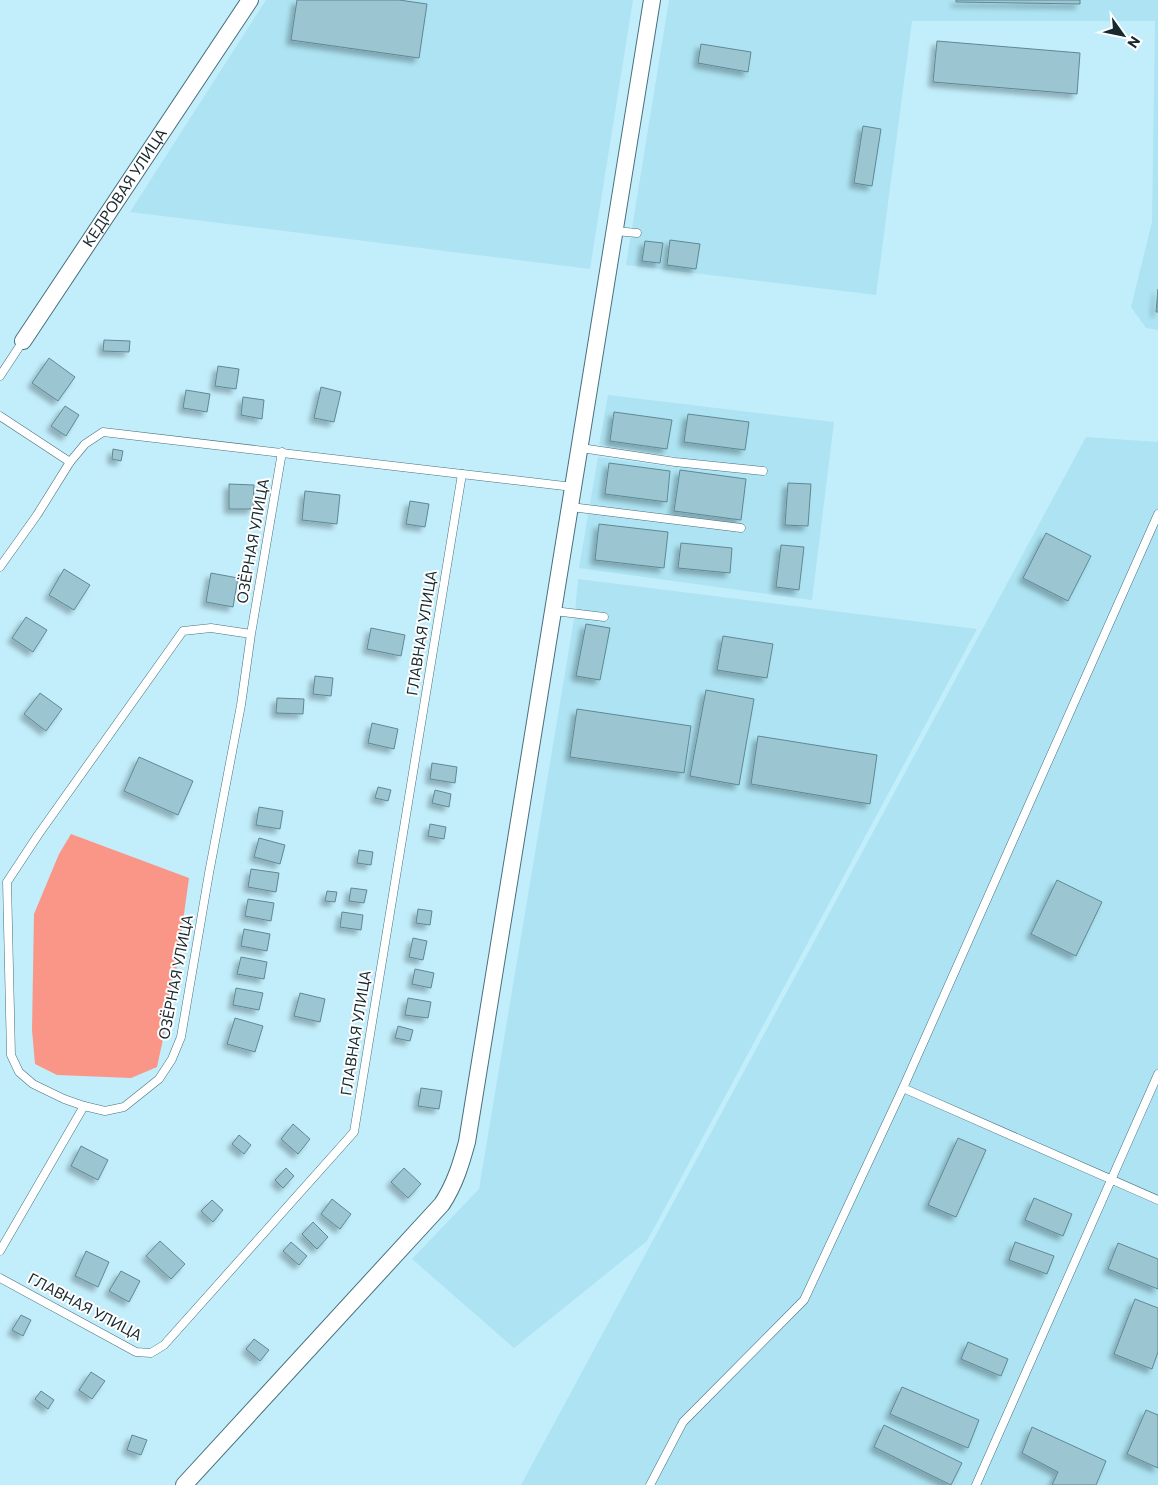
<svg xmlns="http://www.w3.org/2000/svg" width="1158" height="1485" font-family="Commissioner,sans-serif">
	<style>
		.built { fill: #ade3f2 }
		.water { fill: #f99688 }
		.building { fill: #9ac5d1; stroke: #5f8894; filter: url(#shadow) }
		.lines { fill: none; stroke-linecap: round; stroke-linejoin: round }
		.lane-casing { stroke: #48707c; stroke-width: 9 }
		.street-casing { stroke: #48707c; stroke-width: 18 }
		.lane { stroke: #fff; stroke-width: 8 }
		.street { stroke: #fff; stroke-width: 16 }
		.labels { text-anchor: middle; stroke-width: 4; stroke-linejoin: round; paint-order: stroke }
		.street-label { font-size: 15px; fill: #18292e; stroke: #fff }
	</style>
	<defs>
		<filter id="shadow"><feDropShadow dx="-4.5" dy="4.5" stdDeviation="2.5" flood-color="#0004"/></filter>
	</defs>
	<rect width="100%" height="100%" fill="#c2eefb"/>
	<g class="built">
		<polygon points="266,0 633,0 590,269 130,212"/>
		<polygon points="669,0 1158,0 1158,330 1146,328 1131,307 1152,222 1155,21 912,21 876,295 626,265"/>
		<polygon points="608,395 834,422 812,600 579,568 598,457 674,467 676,457 599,445"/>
		<polygon points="1086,437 1158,442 1158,1485 521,1485"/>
		<polygon points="578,579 977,629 647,1241 514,1348 412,1259 479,1189 575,613"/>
	</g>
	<polygon class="water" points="71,834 189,878 173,993 157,1067 131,1078 57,1075 35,1064 32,1030 34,914 59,854"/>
	<g class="building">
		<polygon points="297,0 399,0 427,4 419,58 291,40"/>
		<polygon points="956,0 1080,0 1080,4 956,2"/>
		<polygon points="937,41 1080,53 1077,94 933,82"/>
		<polygon points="701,44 751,52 748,72 698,63"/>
		<polygon points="863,126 881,129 872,186 854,183"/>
		<polygon points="670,240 700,244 696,269 667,265"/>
		<polygon points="645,241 663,243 660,263 642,261"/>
		<polygon points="1158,289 1158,312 1156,312"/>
		<polygon points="104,340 130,341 129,352 103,351"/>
		<polygon points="49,358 75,377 58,401 32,383"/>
		<polygon points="218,366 239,369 236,389 215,386"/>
		<polygon points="321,387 341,392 334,422 314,418"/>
		<polygon points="186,390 210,394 207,412 183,408"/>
		<polygon points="243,397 264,400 262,419 241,415"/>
		<polygon points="65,406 79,415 66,436 51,426"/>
		<polygon points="614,412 672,420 667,449 610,441"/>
		<polygon points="688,414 749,422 745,450 684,442"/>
		<polygon points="113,449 123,451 121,461 112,459"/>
		<polygon points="609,463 670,471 667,502 605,494"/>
		<polygon points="680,470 746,479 741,520 674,511"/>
		<polygon points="788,483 811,484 808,526 785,525"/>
		<polygon points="229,484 254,485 253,509 229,509"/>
		<polygon points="305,491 340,495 337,524 302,520"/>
		<polygon points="410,501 429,504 425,527 406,524"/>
		<polygon points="599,524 668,532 664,568 595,560"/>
		<polygon points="1046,533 1091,556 1068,601 1023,578"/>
		<polygon points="681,543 732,548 730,573 678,568"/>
		<polygon points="781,545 804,547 799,590 776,587"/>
		<polygon points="64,569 90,585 74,610 49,595"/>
		<polygon points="211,573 238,578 233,607 206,602"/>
		<polygon points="26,617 47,630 33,652 12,638"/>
		<polygon points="586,624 610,628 600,680 576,676"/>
		<polygon points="371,628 405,635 401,656 367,649"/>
		<polygon points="723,636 773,644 767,678 717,670"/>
		<polygon points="315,676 333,678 331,696 313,694"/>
		<polygon points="706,690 754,699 739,785 690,776"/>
		<polygon points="40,693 62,709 46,731 24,714"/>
		<polygon points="277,698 304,699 303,714 276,713"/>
		<polygon points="577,709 691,726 684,773 570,757"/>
		<polygon points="372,723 398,729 394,749 368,743"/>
		<polygon points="758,736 877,755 870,804 751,784"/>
		<polygon points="139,757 193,781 178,815 124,791"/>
		<polygon points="432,763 457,767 455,783 430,779"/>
		<polygon points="378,787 391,790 388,801 375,798"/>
		<polygon points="435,790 451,794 449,807 432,803"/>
		<polygon points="259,807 283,811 280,829 256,825"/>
		<polygon points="430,824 446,827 444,839 428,836"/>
		<polygon points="259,838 285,845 280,864 254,857"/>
		<polygon points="359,850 373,852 371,865 357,863"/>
		<polygon points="251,869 279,873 276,892 248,887"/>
		<polygon points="1057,880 1102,902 1076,956 1031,934"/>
		<polygon points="351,888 367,890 364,903 349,901"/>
		<polygon points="327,891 337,892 335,902 325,901"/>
		<polygon points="248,899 274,903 271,921 245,916"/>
		<polygon points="418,909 432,911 430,925 416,923"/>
		<polygon points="342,912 363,915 361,930 340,927"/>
		<polygon points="244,929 270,934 267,951 241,946"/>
		<polygon points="413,938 427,941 423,960 409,957"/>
		<polygon points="241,957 267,962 264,979 237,974"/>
		<polygon points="415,969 434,973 431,988 412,984"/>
		<polygon points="236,988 263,993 259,1010 233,1005"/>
		<polygon points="300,993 325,999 320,1022 294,1016"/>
		<polygon points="408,998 431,1002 428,1018 405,1015"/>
		<polygon points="235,1018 263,1026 255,1052 227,1044"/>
		<polygon points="398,1026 413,1030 410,1041 395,1038"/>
		<polygon points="421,1088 442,1091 439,1109 418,1106"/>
		<polygon points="293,1124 310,1139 298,1154 281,1139"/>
		<polygon points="239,1135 251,1145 244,1154 232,1144"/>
		<polygon points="958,1138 986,1150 956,1217 928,1205"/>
		<polygon points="81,1146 108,1160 98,1180 71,1166"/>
		<polygon points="286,1168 294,1176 283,1188 275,1180"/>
		<polygon points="404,1168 421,1184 408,1198 391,1182"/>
		<polygon points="1034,1198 1072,1214 1063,1236 1025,1220"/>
		<polygon points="332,1199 351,1214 340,1229 321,1214"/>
		<polygon points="212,1200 223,1210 213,1222 201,1211"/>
		<polygon points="313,1222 328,1237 317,1249 302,1234"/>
		<polygon points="160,1241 185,1264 171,1279 146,1256"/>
		<polygon points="291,1242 307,1256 299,1265 283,1251"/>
		<polygon points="1015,1242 1054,1256 1047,1274 1009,1260"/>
		<polygon points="1118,1243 1158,1259 1158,1289 1108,1269"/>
		<polygon points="86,1251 109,1262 98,1287 75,1276"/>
		<polygon points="121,1271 140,1281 129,1302 109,1291"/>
		<polygon points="1135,1299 1158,1308 1158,1352 1152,1369 1114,1354"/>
		<polygon points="21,1315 31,1320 23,1336 12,1330"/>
		<polygon points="254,1339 269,1350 260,1361 246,1349"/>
		<polygon points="968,1342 1008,1359 1001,1376 961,1359"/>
		<polygon points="91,1372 105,1381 92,1399 79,1390"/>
		<polygon points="902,1387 979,1420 968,1448 890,1414"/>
		<polygon points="41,1391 54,1400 48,1409 35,1399"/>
		<polygon points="1146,1410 1158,1415 1158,1468 1127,1454"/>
		<polygon points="884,1425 962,1463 951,1485 874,1447"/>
		<polygon points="1032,1427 1106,1461 1096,1485 1052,1485 1058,1472 1022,1453"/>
		<polygon points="132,1435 147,1440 141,1455 127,1450"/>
	</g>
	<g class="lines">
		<defs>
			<g id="lane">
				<polyline points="615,231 637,233"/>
				<polyline points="0,376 23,341"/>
				<polyline points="0,416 70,462"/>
				<polyline points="581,448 675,462 763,471"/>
				<polyline points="571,507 741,528"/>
				<polyline points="0,567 37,515 70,462 85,444 103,432 573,487"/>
				<polyline points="554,611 604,617"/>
				<polyline points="251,634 211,628 183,631 38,835 7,882 11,1055 19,1072 33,1084 64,1099 84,1106 105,1111 124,1107 159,1079 172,1059 181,1037 209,873 241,705 251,634 282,452"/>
				<polyline points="903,1088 1158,1200"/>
				<polyline points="0,1251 84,1106"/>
				<polyline points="0,1278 136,1352 151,1353 164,1345 354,1132 462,474"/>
				<polyline points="650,1485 683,1422 804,1300 903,1088 1158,514"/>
				<polyline points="976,1485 1158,1074"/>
			</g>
			<g id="street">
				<path id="s1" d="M23,341L250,0"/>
				<path d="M184,1485L442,1204C455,1184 461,1164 467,1142L652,0"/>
			</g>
		</defs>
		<use href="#lane" class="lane-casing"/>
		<use href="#street" class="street-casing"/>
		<use href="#lane" class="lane"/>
		<use href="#street" class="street"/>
	</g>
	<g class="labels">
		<g class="street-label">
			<text dy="5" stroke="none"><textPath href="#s1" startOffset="184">КЕДРОВАЯ УЛИЦА</textPath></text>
			<text transform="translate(253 541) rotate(-80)" y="5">ОЗЁРНАЯ УЛИЦА</text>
			<text transform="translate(422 633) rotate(-81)" y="5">ГЛАВНАЯ УЛИЦА</text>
			<text transform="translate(176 977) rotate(-79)" y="5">ОЗЁРНАЯ УЛИЦА</text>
			<text transform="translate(356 1033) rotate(-81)" y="5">ГЛАВНАЯ УЛИЦА</text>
			<text transform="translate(85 1307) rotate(28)" y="5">ГЛАВНАЯ УЛИЦА</text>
		</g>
	</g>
	<g transform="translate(1123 35) rotate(123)" stroke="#ffffff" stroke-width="4" paint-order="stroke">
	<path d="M0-4L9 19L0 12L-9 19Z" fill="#18292e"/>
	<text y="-8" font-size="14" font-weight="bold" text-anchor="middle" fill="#18292e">N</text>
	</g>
</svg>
